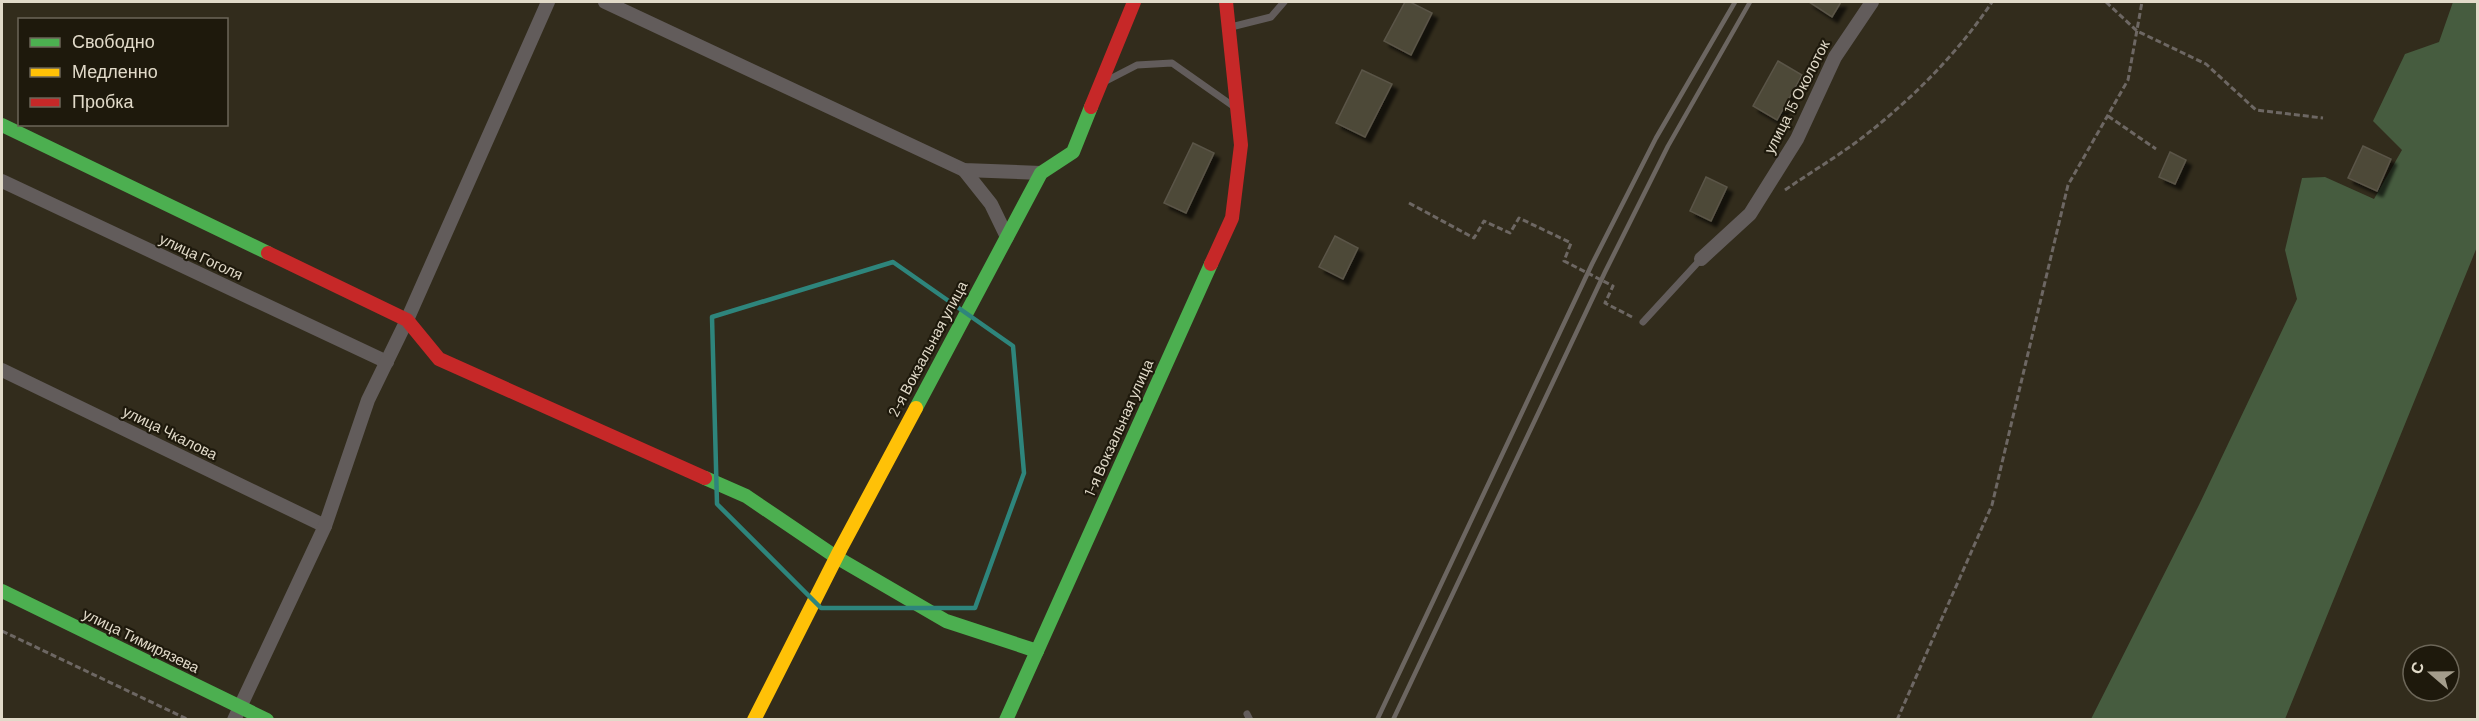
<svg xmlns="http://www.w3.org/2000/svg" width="2479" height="721" font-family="Barlow,sans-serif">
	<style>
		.green { fill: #465c3f }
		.building { fill: #4e4839; stroke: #5a5547; stroke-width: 1.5; filter: url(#shadow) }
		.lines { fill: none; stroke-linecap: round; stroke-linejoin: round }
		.path { stroke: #6d6763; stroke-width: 3; stroke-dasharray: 6 3; stroke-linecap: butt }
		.lane { stroke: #625c5b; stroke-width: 7 }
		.street { stroke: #625c5b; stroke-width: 14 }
		.fast { stroke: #4caf50; stroke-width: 14 }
		.slow { stroke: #ffc107; stroke-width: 14 }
		.jam { stroke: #c62828; stroke-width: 14 }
		.rail { stroke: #6c6661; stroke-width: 4.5 }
		.marked { fill: none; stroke: #2e857c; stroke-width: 4.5; stroke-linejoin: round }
		.labels { text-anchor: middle; stroke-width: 4.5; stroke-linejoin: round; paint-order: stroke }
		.street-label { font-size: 15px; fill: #e1dac9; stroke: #1e190c }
	</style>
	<defs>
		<filter id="shadow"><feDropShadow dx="5.5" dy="5.5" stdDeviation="1.5" flood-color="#0009"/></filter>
	</defs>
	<rect width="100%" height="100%" fill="#322c1c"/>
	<polygon class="green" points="2453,2 2477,2 2477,247 2285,719 2091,719 2199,505 2297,299 2285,250 2302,178 2325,177 2374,199 2402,150 2373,121 2405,54 2439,42"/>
	<g class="building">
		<polygon points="1405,2 1410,2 1432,13 1411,55 1384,41"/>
		<polygon points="1809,2 1841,2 1832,17"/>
		<polygon points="1778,61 1802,75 1777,120 1753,106"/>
		<polygon points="1362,70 1392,84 1365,137 1336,123"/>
		<polygon points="1193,143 1214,153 1186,213 1164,203"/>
		<polygon points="2363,146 2391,159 2377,191 2348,178"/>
		<polygon points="2170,152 2186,160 2175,184 2159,177"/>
		<polygon points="1706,177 1727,187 1711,221 1690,211"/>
		<polygon points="1335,236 1358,248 1343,279 1319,267"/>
	</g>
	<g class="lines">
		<g class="path">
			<polyline points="2106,2 2137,31 2206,64 2256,110 2323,118"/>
			<polyline points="2108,116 2156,149"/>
			<path d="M1785,190C1814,170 1845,152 1872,130C1918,93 1960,50 1992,2"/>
			<polyline points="1409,203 1474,238 1484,221 1510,233 1519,218 1571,243 1564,261 1613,286 1605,303 1632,317"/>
			<polyline points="2,631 189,720"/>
			<polyline points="1897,720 1992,505 2068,185 2128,80 2142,2"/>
		</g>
		<g class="lane">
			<polyline points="1231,27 1271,17 1284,2"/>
			<polyline points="1106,81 1137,65 1172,63 1233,106"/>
			<polyline points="1643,322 1701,259"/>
			<polyline points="1247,714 1250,720"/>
		</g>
		<g class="street">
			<polyline points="605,2 964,170 1041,173"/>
			<polyline points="964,170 991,204 1007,237"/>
			<polyline points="2,181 387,362"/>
			<polyline points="1701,259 1750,214 1797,139 1835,57 1872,2"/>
			<polyline points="2,370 325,526"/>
			<polyline points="234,720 325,526 368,400 407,320 548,2"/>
		</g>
		<g class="fast">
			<polyline points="2,125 268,253"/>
			<polyline points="916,408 1041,173 1073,152 1091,107"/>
			<polyline points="705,478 746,496 836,557 946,621 1037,651"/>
			<polyline points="2,591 267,720"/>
			<polyline points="1006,720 1211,264"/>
		</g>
		<polyline class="slow" points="754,720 841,548 916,408"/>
		<g class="jam">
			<polyline points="1091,107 1134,2"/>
			<polyline points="268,253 407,320 439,359 705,478"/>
			<polyline points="1211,264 1232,218 1241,145 1226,2"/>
		</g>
		<g class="rail">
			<polyline points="1377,720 1592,264 1656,138 1735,2"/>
			<polyline points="1393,720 1605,272 1668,146 1750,2"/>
		</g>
	</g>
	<path class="marked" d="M893,262L1013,346L1024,473L975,608H821L717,504L712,317Z"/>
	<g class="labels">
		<g class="street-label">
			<text transform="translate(1797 97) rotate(-63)" y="5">улица 15 Околоток</text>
			<text transform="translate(201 257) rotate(25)" y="5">улица Гоголя</text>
			<text transform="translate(928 349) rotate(-62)" y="5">2-я Вокзальная улица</text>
			<text transform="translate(1119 428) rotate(-66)" y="5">1-я Вокзальная улица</text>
			<text transform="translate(170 433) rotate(26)" y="5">улица Чкалова</text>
			<text transform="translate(141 641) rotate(26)" y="5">улица Тимирязева</text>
		</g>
	</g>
	<rect width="2479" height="721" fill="none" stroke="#e1dac9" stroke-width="6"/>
	<rect x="18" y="18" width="210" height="108" fill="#1e190c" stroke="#6c6658" stroke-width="1.5"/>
	<rect x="30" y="38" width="30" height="9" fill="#4caf50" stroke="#6c6658" stroke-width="1.5"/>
	<text x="72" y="48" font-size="18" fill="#e1dac9">Свободно</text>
	<rect x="30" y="68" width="30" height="9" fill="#ffc107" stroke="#6c6658" stroke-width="1.5"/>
	<text x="72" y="78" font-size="18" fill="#e1dac9">Медленно</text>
	<rect x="30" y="98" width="30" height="9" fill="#c62828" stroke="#6c6658" stroke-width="1.5"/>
	<text x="72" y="108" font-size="18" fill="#e1dac9">Пробка</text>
	<g transform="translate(2431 673) rotate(290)"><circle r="28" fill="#1e190c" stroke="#6c6658" stroke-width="1.5"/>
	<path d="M0-4.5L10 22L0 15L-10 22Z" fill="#a49d8c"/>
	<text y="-9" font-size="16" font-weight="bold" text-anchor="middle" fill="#e1dac9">С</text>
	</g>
</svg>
